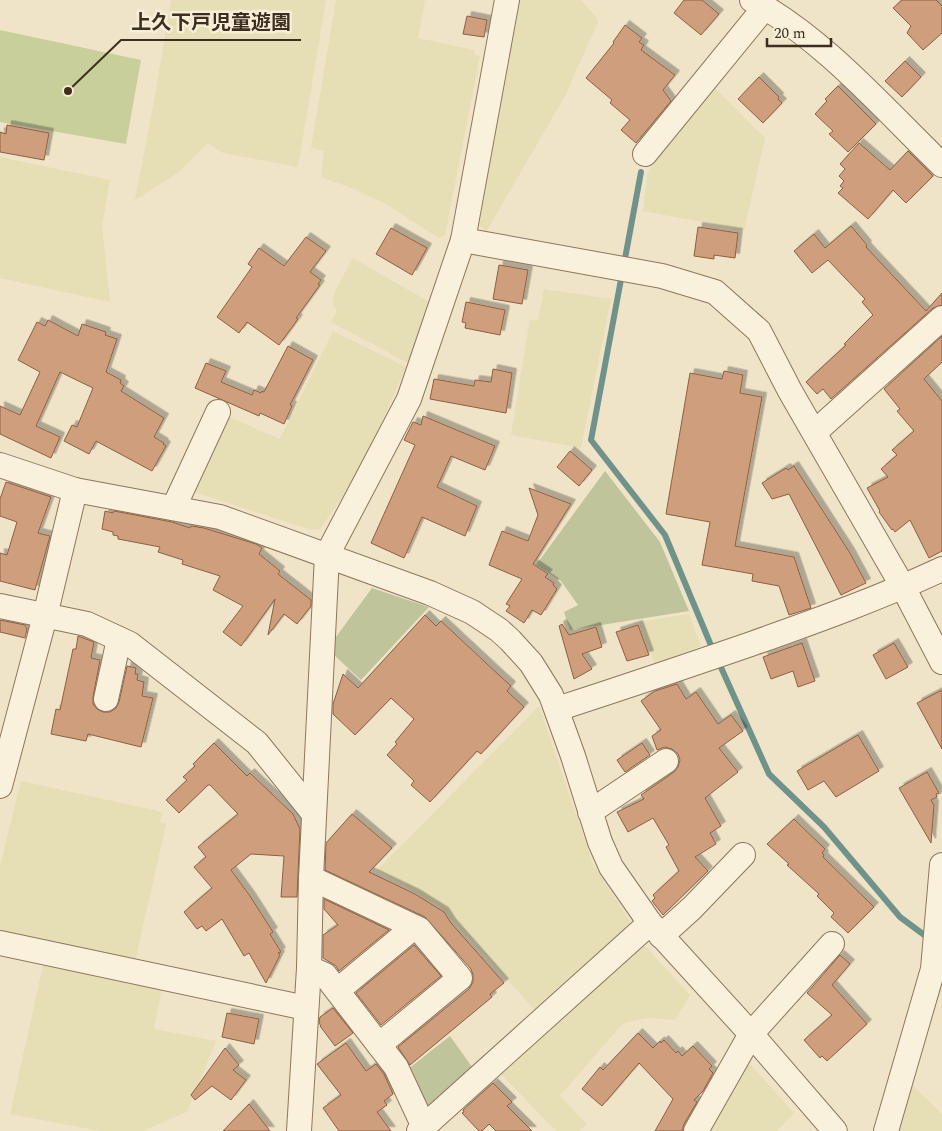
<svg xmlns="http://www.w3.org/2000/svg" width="942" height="1131" font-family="Spectral,'Noto Sans JP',serif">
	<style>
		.farmland { fill: #e6deb5 }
		.green { fill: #c9cf9b }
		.cemetery { fill: #bfc49a }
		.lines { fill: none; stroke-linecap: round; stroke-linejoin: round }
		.stream { stroke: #6f938a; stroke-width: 6 }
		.building { fill: #cf9f7d; stroke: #8d5f41; filter: url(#shadow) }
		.minor-casing { stroke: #8d765c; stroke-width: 26 }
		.minor { stroke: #faf1dc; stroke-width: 24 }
		.leader { fill: none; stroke: #3d2e20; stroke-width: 2 }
		.callout-dot { fill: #3d2e20; stroke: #f7eed8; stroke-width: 2 }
		.callout-label { font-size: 20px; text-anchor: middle; font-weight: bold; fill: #3d2e20; stroke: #f7eed8; stroke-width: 5; stroke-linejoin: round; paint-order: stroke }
	</style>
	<defs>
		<filter id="shadow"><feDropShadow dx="4.5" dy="-4.5" stdDeviation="0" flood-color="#0004"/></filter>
	</defs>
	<rect width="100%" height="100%" fill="#f0e4c8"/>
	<g class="farmland">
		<polygon points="171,0 326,0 298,167 223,153 208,143 179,172 135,200 154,101"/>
		<polygon points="336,0 425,0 418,38 474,50 475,55 480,56 445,235 439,238 386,204 349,187 321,177 324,151 311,148"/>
		<polygon points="518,0 581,0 596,17 598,22 565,96 486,232 478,224"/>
		<polygon points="715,88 765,138 744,230 643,211 647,174 650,168"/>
		<polygon points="0,157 110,180 102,226 110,302 0,278"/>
		<polygon points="353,258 431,303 408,363 331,322 337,311 333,305 334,293"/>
		<polygon points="544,289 611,299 581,448 511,435 530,319 538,321"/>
		<polygon points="333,331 406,367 379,429 345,493 320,529 311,530 194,492 226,416 280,439"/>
		<polygon points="689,614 701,646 655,664 639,622"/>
		<polygon points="539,706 593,864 630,921 628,934 536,1011 439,906 377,870"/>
		<polygon points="21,781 163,812 160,822 166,824 135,962 0,935 0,866"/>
		<polygon points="636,946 646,947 690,995 675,1020 648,1018 623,1023 560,1096 587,1124 580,1131 556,1131 497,1070"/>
		<polygon points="44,961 162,986 154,1029 216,1041 187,1112 143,1131 100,1131 10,1114"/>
		<polygon points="751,1065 794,1113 777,1131 705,1131 741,1066"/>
		<polygon points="912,1085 942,1114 942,1131 899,1131 910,1088"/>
	</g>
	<polygon class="green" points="0,30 141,60 126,144 0,122"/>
	<g class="cemetery">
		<polygon points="605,471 660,542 689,611 570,630 564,612 578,605 561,581 536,565"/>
		<polygon points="372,588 429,607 361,680 334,655 333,641"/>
		<polygon points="450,1036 477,1074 425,1117 403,1073"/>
	</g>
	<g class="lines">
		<g class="stream">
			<polyline points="624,264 641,172"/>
			<polyline points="622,274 591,440 665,535 710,643 769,774 824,827 900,917 931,940"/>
		</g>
	</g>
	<g class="building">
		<polygon points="684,0 702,0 719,14 701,35 674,13"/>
		<polygon points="902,0 936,0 942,6 942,33 923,50 907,33 911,26 893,8"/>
		<polygon points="467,16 487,20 484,37 463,34"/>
		<polygon points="625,25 642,38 639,42 644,45 641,50 675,75 663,90 671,101 636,143 621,130 630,120 610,103 612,100 586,78 614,43 613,42"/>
		<polygon points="905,61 921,77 902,97 885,81"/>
		<polygon points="759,77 779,97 778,99 782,103 763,123 738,99"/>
		<polygon points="838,86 876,124 848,152 829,134 833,131 815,114 827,101 825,99"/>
		<polygon points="7,125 49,133 44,160 0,152 0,132 6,134"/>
		<polygon points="859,143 890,170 908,151 933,176 906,203 893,190 868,219 838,193 843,188 840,186 844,181 839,176 845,169 840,164"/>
		<polygon points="851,226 867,245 866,247 926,311 942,293 942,305 933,308 831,399 823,389 817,394 806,382 846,345 844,344 873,315 862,302 865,299 828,260 812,273 794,251 814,234 825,248"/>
		<polygon points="698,227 738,233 735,258 714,255 714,259 694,256"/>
		<polygon points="391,228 427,248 412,275 376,254"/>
		<polygon points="306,237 326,251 310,272 321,280 318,284 320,285 296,318 298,319 279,345 247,322 239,333 217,317 252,267 248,264 259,248 284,266"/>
		<polygon points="499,265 528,270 522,304 493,299"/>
		<polygon points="466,302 505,310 500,335 465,328 466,323 462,322"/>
		<polygon points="48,320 78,336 82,324 106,332 105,335 117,339 106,372 121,380 120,383 124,386 121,391 164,418 154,437 164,443 163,444 166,446 152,471 96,441 89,454 64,441 72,425 77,427 93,388 60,372 36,426 60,437 51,458 0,434 0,406 20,415 40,372 18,360 37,322 45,326"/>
		<polygon points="942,336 942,362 924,379 942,401 942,551 929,558 910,520 895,532 893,529 892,530 879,512 880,511 867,488 888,477 881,469 897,455 892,450 914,431 897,411 900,409 884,389"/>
		<polygon points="288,346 313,360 290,405 292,406 284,424 260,413 259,416 195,388 206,363 226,371 221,382 252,395 254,390 261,393 262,391 264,392"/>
		<polygon points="493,369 512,373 506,413 430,399 434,379 474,386 475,380 491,382"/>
		<polygon points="724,371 743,375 740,393 762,397 735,546 794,557 811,608 789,615 779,586 752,581 753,574 702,565 710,522 666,514 690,373 722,379"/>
		<polygon points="423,416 495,446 485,470 451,456 437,487 477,506 465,536 422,517 404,558 371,543 415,445 404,440 413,422 421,425"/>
		<polygon points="570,451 592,470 579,486 557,467"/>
		<polygon points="794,466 850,553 866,583 841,595 789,494 772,499 762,483 786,468 788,470"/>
		<polygon points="6,482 51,497 38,533 50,536 35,590 0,581 0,553 7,555 17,522 0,516 0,499"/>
		<polygon points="529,488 571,504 533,564 548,574 545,577 554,583 553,585 557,589 541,615 532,610 524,623 506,611 510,606 506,604 522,579 489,565 502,531 528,541 538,515"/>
		<polygon points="105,511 113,513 114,511 172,522 190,528 191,526 204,528 256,544 262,548 259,554 280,571 278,574 311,600 311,606 297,624 284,614 268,635 275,599 241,646 223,632 243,606 213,590 220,576 182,564 183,560 158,552 160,547 118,539 118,536 113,535 113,532 102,529"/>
		<polygon points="425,615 436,626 441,621 500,676 511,686 507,691 524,707 481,754 477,751 430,802 411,785 414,781 387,755 397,744 395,742 414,719 391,698 355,735 333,714 333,704 343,674 358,688"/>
		<polygon points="0,620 25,625 27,629 25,638 0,632"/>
		<polygon points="562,624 569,635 596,627 602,647 582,654 592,669 574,679 559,626"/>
		<polygon points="638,625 649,655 627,661 616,632"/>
		<polygon points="78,636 94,642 91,658 100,660 93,697 93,704 97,709 103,712 110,712 116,708 119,702 127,666 136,668 135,674 138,674 137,680 144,682 142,696 153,698 141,747 88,734 86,741 51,734 56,709 60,710 73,649 76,649"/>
		<polygon points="802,643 815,681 798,687 793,671 771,679 763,657"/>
		<polygon points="894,643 908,667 886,679 873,655"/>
		<polygon points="677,684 686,699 696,692 718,724 731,715 743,731 719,748 738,772 705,798 721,826 710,833 716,844 695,857 708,871 663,915 652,901 655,898 653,895 679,871 666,847 669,845 653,818 628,832 617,812 644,799 641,795 674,772 678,767 680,760 678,754 672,749 665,747 657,750 652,736 661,730 641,701 655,691"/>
		<polygon points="942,690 942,749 917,703"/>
		<polygon points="858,735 879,771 836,797 824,781 808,790 797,771"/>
		<polygon points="214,743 247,776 250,773 293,814 300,829 297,897 281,897 284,856 251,854 231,870 250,896 273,932 270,934 281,952 278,953 280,955 266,983 249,953 244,956 222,919 206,931 202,926 197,929 184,912 212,888 194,867 206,857 198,847 238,814 210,785 208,785 179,813 166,800 187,780 183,777 195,766 193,764"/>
		<polygon points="642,743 650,755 625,772 617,760"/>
		<polygon points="927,772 939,793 936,794 937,797 931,800 934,805 931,843 899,788"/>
		<polygon points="352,814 392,848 369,872 415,894 444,912 451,923 504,983 490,994 492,997 410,1065 398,1047 469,989 473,982 473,975 471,969 425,917 325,870 326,843"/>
		<polygon points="794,819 825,849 822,853 824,855 823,857 874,907 848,933 831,917 834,913 817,896 819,894 787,865 789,864 767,844"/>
		<polygon points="324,899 389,930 339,971 336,966 323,958 323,935 338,925 324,909"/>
		<polygon points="414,945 441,976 381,1025 356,993"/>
		<polygon points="840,955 850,964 832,985 867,1024 827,1061 822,1056 820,1058 804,1040 832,1015 807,993"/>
		<polygon points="333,1008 353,1033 335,1046 320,1026 321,1026 319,1023 320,1017"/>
		<polygon points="227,1013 259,1019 254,1044 222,1037"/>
		<polygon points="638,1033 653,1048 660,1041 661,1043 664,1040 676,1053 678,1051 682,1056 693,1046 712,1066 709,1069 713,1073 703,1091 694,1100 697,1102 684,1124 682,1131 655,1131 673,1099 639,1063 602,1106 582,1089 600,1067 603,1070"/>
		<polygon points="346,1043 366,1071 376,1064 384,1074 393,1094 384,1101 387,1105 377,1112 391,1131 339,1131 323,1108 341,1095 317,1064"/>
		<polygon points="225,1048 239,1065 233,1070 246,1080 231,1100 212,1086 195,1100 191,1095"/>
		<polygon points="493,1083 512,1102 507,1106 532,1131 496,1131 489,1124 482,1131 479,1131 462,1113 464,1112 463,1110"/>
		<polygon points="249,1104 270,1131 223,1131"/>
	</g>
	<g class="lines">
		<defs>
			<g id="minor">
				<path d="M752,0C824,39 883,108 942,165"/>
				<polyline points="645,154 765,7"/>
				<polyline points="463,240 662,276 715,292 759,331 790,391 903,587 942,662"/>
				<polyline points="815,432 942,318"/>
				<polyline points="0,465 75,490 220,517 430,593 472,612 499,630 510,640 531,663 551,695 573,756 600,842 611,867 650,923 751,1034 835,1131"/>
				<polyline points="174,507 218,412"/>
				<polyline points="0,606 87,624 130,644 257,743 314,814"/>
				<polyline points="106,699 119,639"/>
				<path d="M557,709C622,688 687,666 751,644C816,621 880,598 942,569"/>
				<polyline points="0,786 45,616 75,490"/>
				<polyline points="590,812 666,761"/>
				<polyline points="311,878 419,929 460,978 379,1045"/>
				<polyline points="661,936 692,908 743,855"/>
				<polyline points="0,943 306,1008"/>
				<polyline points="309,968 325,975 396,1067 424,1127"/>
				<polyline points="338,990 414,927"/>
				<polyline points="299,1131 309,968 311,878 327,555 409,399 463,240 507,0"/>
				<polyline points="419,1131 650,923"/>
				<polyline points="696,1131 751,1034 832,944"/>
				<polyline points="886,1131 933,969 942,865"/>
			</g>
		</defs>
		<use href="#minor" class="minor-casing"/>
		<use href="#minor" class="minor"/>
	</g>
	<path class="leader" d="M68 91L121 40H301"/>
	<circle class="callout-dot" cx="68" cy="91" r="5"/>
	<g class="callout-label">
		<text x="211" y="29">上久下戸児童遊園</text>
	</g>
	<path d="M767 38v8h64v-8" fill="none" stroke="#3d2e20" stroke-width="2.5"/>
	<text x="774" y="38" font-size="15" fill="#3d2e20" stroke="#f7eed8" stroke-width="4" paint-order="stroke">20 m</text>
</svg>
